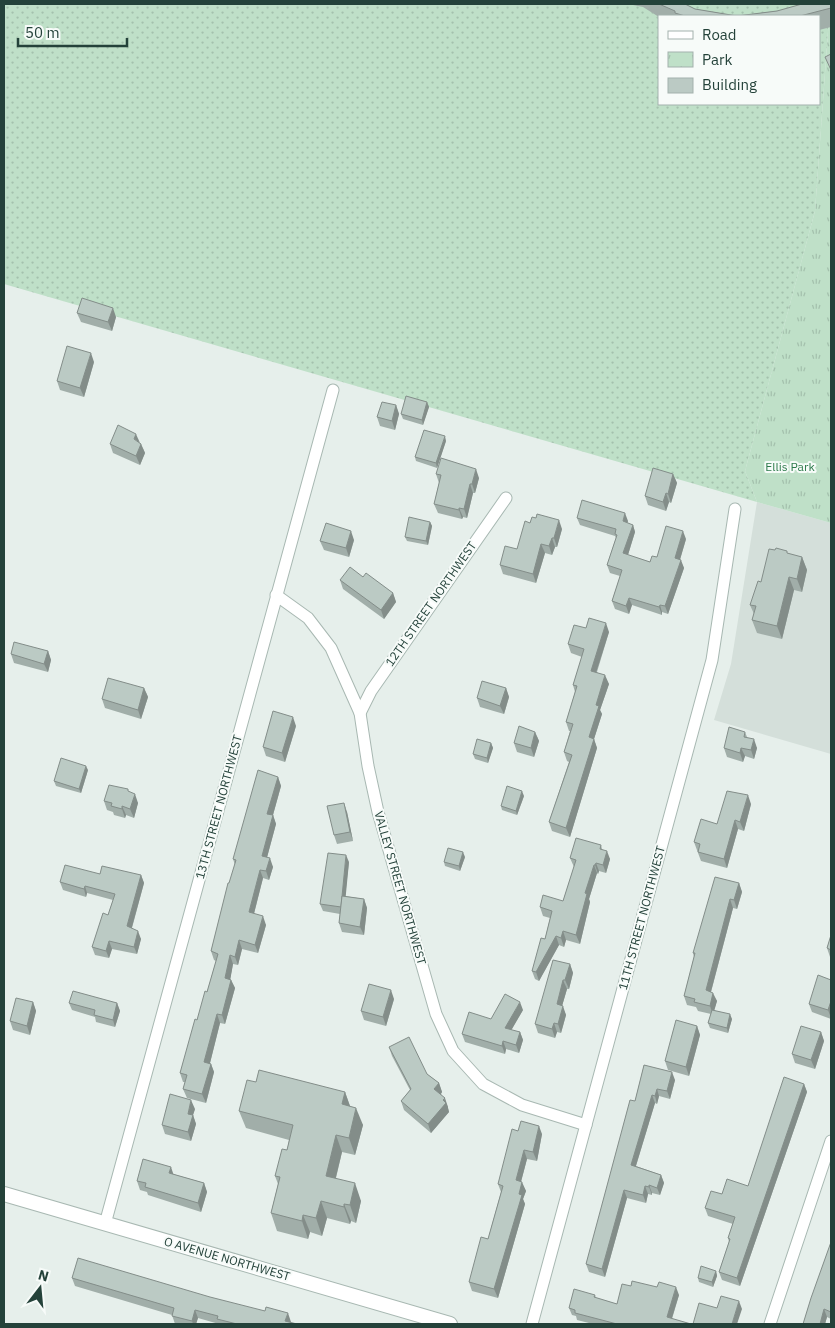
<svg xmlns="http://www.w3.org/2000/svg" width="835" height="1328" font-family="'IBM Plex Sans',sans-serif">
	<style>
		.built { fill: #d4dfda }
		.grass { fill: url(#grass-dots); fill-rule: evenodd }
		.park { fill: url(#park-tufts) }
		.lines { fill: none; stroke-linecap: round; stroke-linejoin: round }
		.minor-casing { stroke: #a8b8b2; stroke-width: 13 }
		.tertiary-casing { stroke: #a8b8b2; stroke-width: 16 }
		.minor { stroke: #fff; stroke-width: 11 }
		.tertiary { stroke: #fff; stroke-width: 14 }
		.wall { fill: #a1aea9 }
		.shaded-wall { fill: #838d89 }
		.building { fill: #bbcac4; stroke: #838d89 }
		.labels { text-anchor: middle; stroke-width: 4; stroke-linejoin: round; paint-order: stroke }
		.park-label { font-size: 12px; fill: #2d7a4b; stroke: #f7fbf9 }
		.street-label { font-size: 12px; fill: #24423a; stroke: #f7fbf9 }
	</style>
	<defs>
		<pattern id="grass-dots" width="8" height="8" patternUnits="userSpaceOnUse" patternTransform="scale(1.25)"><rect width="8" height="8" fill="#bfe0c8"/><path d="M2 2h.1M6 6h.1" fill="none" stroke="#a4c1ad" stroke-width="1.8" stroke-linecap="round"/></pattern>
		<pattern id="park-tufts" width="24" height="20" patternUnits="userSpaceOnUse" patternTransform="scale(1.25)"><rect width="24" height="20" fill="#bfe0c8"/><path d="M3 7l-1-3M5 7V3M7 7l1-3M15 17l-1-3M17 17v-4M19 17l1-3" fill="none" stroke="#a4c1ad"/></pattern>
	</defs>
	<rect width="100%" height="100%" fill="#e6efeb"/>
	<polygon class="built" points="757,502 831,523 831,754 714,720 731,664"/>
	<path class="grass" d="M4,4H830L815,211L745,471L757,502L4,284ZM659,16H819V104H659Z"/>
	<polygon class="park" points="830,4 831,4 831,523 757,502 745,471 815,211"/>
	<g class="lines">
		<defs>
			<g id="minor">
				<polyline points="276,595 308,618 331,648 360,713 368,766 378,812 436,1014 453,1051 483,1084 522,1105 586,1125"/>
				<polyline points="360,713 371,691 506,498"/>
				<polyline points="105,1224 333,390"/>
				<polyline points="532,1324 712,660 735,509"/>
				<polyline points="770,1324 831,1141"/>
			</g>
			<polyline id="tertiary" points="4,1194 450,1324"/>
		</defs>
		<use href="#minor" class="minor-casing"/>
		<use href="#tertiary" class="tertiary-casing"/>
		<use href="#minor" class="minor"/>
		<use href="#tertiary" class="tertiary"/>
	</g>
	<g class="wall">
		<polygon points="628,4 685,4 695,9 737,16 831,4 831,27 819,30 819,16 659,16 659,17 643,7"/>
		<polygon points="77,313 116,317 112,331 81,322"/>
		<polygon points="94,362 84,397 60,390 57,381"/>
		<polygon points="427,402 429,407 423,425 403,419 401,414"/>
		<polygon points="396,405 399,414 395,430 380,426 377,417"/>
		<polygon points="446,441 437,468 416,461 415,457"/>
		<polygon points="140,443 141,444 145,453 140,465 113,453 110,444"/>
		<polygon points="436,474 479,478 475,493 473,493 467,518 463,517 462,519 438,513 434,504 439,483"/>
		<polygon points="673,474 677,483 671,503 669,502 666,511 648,505 645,496"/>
		<polygon points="577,518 628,521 627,523 633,525 635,532 628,555 650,562 686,539 680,560 684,568 668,614 662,612 662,615 632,605 629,614 615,609 612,601 620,576 610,573 607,565 616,538 615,536 580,525"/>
		<polygon points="430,522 432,526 428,545 407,541 405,537"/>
		<polygon points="562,529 557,547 555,547 552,555 545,553 536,583 503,574 500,565 517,549"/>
		<polygon points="354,540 349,557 324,550 320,541"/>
		<polygon points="788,554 802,557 807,570 802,592 794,590 782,639 757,633 752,620 754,614 750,605"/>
		<polygon points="363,577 393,593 396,602 384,619 343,589 340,580"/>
		<polygon points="586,628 609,632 597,672 609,684 600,710 602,714 594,739 597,748 570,837 552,831 549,822 569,762 567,761 564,752 570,731 569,731 566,722 575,692 573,685 582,657 571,653 568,644"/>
		<polygon points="48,651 51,660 48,672 14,663 11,654"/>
		<polygon points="144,688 148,697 141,719 105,708 102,699"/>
		<polygon points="506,688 509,697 504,714 480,707 477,698"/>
		<polygon points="296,726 285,762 266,756 263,747"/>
		<polygon points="535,732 539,741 534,757 517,752 514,743"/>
		<polygon points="745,732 747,737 757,748 754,759 745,756 743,762 727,757 724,748"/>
		<polygon points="491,743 493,748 488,763 475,759 473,754"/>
		<polygon points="88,770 81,793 56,786 54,781"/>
		<polygon points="278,777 281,786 273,815 276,824 267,857 273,867 269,880 263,878 254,914 266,925 258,953 242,949 238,965 233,964 230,979 231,980 235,988 225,1024 220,1023 210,1063 211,1064 214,1072 206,1103 187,1098 183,1089 185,1082 183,1082 180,1073 197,1020 207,992 216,961 214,960 211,951 235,865 233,859"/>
		<polygon points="129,792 138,803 134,818 126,815 125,818 114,815 113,812 107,810 104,801"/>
		<polygon points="524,796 517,815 502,810 501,806"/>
		<polygon points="751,804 744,831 738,829 727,868 701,861 694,842 717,824"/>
		<polygon points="347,812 353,841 337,844 334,835"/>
		<polygon points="601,845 602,849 610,859 606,873 599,871 598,874 597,873 589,899 590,902 580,944 566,940 564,947 559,945 539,981 535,979 532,971 545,939 550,918 543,916 540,907 563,901 574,867 570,858"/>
		<polygon points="465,857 460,871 445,866 444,862"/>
		<polygon points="349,862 345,896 364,899 367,908 364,935 342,932 339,923 340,914 323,911 320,904"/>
		<polygon points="100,874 141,875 144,883 132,928 141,939 137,954 112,949 109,958 95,955 92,947 108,915 113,900 87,893 86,897 63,890 60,882"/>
		<polygon points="739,883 742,892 737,909 733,908 711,992 717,1001 714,1010 732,1019 728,1033 710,1028 708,1023 711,1014 698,1011 696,1007 687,1005 684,996 694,957 693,953"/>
		<polygon points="831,935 831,958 830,957 827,948"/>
		<polygon points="570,964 573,973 569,989 567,989 562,1006 566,1015 561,1033 557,1032 555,1038 538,1033 535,1024"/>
		<polygon points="831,980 831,1019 812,1012 809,1004"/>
		<polygon points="394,999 386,1026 364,1020 361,1011"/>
		<polygon points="33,1002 36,1011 30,1035 13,1030 10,1021"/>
		<polygon points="69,1003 117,1003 120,1011 115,1027 96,1022 95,1017 72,1010"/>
		<polygon points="523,1010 511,1030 520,1032 523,1040 519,1053 506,1049 505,1054 465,1042 462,1034 491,1019"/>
		<polygon points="697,1026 700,1035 689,1076 668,1070 665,1061"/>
		<polygon points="821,1032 824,1041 815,1069 795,1063 792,1054"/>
		<polygon points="389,1047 427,1074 439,1083 442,1092 441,1094 448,1107 448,1108 449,1112 431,1133 404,1110 401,1101 410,1090 392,1056"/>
		<polygon points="644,1065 675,1080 670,1099 659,1096 657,1104 655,1103 636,1166 661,1175 664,1183 660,1195 652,1193 652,1195 648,1194 646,1203 627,1198 605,1277 589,1272 586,1264 635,1101"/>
		<polygon points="256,1082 345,1092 350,1106 363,1125 355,1155 342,1152 336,1178 361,1201 356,1223 351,1221 350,1224 327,1218 322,1236 310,1232 308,1239 277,1231 271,1213 278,1184 275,1176 287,1150 289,1140 246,1128 239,1111"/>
		<polygon points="804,1084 807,1092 740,1286 722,1280 719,1272 729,1242 728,1238 733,1224 708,1216 705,1208 722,1194 748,1186"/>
		<polygon points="195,1109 193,1115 196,1124 191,1141 165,1134 162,1125"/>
		<polygon points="518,1131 542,1134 537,1161 527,1159 521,1182 526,1191 523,1199 525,1204 498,1298 472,1291 469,1282 488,1239 501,1192 498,1184"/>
		<polygon points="173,1174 204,1183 207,1192 201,1212 148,1195 147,1192 140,1190 137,1181"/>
		<polygon points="831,1242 831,1319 827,1317 825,1324 803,1324"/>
		<polygon points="716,1271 717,1276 713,1287 699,1282 698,1278"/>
		<polygon points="72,1278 291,1322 291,1323 297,1324 219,1324 198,1318 196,1324 175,1324 172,1315 75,1286"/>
		<polygon points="631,1286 679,1295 672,1319 691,1324 593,1324 577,1320 576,1316 572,1315 569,1308 595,1295 596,1298 617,1304"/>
	</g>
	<g class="shaded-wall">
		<polygon points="113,308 116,317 112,331 108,322"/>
		<polygon points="91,353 94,362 84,397 80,388"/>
		<polygon points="427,402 429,407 423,425 422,420"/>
		<polygon points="396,405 399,414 395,430 392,421"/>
		<polygon points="136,434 140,443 134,439"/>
		<polygon points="445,436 446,441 437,468 436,463"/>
		<polygon points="141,444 145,453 140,465 136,456"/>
		<polygon points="476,469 479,478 475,493 472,484"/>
		<polygon points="673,474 677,483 671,503 668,494"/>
		<polygon points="470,484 473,493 467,518 464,509"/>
		<polygon points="666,493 669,502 666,511 663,502"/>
		<polygon points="459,508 463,517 462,519 459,510"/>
		<polygon points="625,513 628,521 625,529 623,521"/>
		<polygon points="559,520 562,529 557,547 554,538"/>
		<polygon points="430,522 432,526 428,545 426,541"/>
		<polygon points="633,525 635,532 626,561 623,553"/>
		<polygon points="351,531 354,540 349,557 346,548"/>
		<polygon points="683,531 686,539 678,566 675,558"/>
		<polygon points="552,538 555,547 552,555 549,546"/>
		<polygon points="541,544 545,553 536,583 533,574"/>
		<polygon points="802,557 807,570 802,592 797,579"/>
		<polygon points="681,560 684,568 668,614 665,606"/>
		<polygon points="789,577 794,590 782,639 777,626"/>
		<polygon points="393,593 396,602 384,619 381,610"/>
		<polygon points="629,598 632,605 629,614 626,606"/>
		<polygon points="660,605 662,612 662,615 659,607"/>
		<polygon points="606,623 609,632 594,679 591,671"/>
		<polygon points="48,651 51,660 48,672 44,664"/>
		<polygon points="605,675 609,684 600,710 602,714 594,739 597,748 570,837 566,828 589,737 596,705"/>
		<polygon points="144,688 148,697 141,719 138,710"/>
		<polygon points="506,688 509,697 504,714 500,706"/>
		<polygon points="293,717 296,726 285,762 282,753"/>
		<polygon points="535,732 539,741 534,757 531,748"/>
		<polygon points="754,739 757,748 754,759 751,750"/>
		<polygon points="491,743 493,748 488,763 487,758"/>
		<polygon points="741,748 745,756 743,762 740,753"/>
		<polygon points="86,766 88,770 81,793 79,789"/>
		<polygon points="278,777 281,786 271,822 267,814"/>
		<polygon points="522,791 524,796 517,815 516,811"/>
		<polygon points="135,794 138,803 134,818 130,809"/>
		<polygon points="748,795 751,804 744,831 740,822"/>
		<polygon points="344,803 347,812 353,841 350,832"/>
		<polygon points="122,806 126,815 125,818 122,809"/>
		<polygon points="273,815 276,824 265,865 262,856"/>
		<polygon points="735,820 738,829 727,868 724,859"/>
		<polygon points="607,851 610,859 606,873 603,865"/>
		<polygon points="463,852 465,857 460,871 459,866"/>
		<polygon points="346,855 349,862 344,914 341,907"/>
		<polygon points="270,858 273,867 269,880 266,871"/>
		<polygon points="596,863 599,871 598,874 595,865"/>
		<polygon points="594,865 597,873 589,899 590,902 580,944 576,935 585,893"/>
		<polygon points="260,870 263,878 252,921 249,912"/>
		<polygon points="141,875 144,883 130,934 127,926"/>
		<polygon points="739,883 742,892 737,909 734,900"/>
		<polygon points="85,886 87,893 86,897 84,889"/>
		<polygon points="364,899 367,908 364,935 360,927"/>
		<polygon points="730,899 733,908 709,999 706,990"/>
		<polygon points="263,916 266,925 258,953 255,945"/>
		<polygon points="138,931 141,939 137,954 134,947"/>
		<polygon points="563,931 566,940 564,947 561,938"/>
		<polygon points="556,936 559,945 539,981 536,972"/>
		<polygon points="239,940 242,949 238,965 235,957"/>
		<polygon points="109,941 112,949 109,958 106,951"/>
		<polygon points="230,955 233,964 229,987 225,978"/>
		<polygon points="570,964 573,973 569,989 565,980"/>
		<polygon points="231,980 235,988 225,1024 222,1015"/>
		<polygon points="563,980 567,989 560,1013 557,1004"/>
		<polygon points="391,990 394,999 386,1026 383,1017"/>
		<polygon points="713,993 717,1001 713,1015 710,1006"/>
		<polygon points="831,1001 831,1018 828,1010"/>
		<polygon points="33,1002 36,1011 30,1035 27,1026"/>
		<polygon points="520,1002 523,1010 508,1036 505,1028"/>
		<polygon points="117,1003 120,1011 115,1027 113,1020"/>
		<polygon points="563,1006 566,1015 561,1033 558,1024"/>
		<polygon points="217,1014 220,1023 208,1071 204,1062"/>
		<polygon points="730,1014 732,1019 728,1033 727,1028"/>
		<polygon points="554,1023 557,1032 555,1038 552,1029"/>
		<polygon points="697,1026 700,1035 689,1076 686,1067"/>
		<polygon points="520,1032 523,1040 519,1053 516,1045"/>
		<polygon points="821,1032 824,1041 815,1069 811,1060"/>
		<polygon points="503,1041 506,1049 505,1054 502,1046"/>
		<polygon points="211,1064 214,1072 206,1103 202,1094"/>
		<polygon points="672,1072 675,1080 670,1099 667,1091"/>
		<polygon points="439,1083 442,1092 438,1098 434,1089"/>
		<polygon points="804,1084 807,1092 740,1286 737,1278"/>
		<polygon points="657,1089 659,1096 657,1104 655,1096"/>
		<polygon points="345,1092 351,1109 342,1104"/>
		<polygon points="652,1095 655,1103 634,1172 631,1165"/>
		<polygon points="445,1098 448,1107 448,1108 449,1112 431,1133 428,1124"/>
		<polygon points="191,1100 195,1109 193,1115 196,1124 191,1141 188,1132 188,1114"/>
		<polygon points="356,1108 363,1125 355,1155 349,1138"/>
		<polygon points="539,1126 542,1134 537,1161 533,1152"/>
		<polygon points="336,1135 342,1152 332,1193 326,1176"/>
		<polygon points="524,1150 527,1159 519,1189 516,1180"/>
		<polygon points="171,1167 174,1176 169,1173"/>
		<polygon points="661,1175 664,1183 660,1195 657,1188"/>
		<polygon points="522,1182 526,1191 523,1199 525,1204 498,1298 494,1289"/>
		<polygon points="204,1183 207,1192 201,1212 198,1203"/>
		<polygon points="355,1183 361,1201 356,1223 350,1205"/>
		<polygon points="649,1185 652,1193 652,1195 649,1187"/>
		<polygon points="645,1186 648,1194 646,1203 643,1195"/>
		<polygon points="624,1190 627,1198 605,1277 602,1269"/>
		<polygon points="321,1201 327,1218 322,1236 316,1218"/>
		<polygon points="344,1204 351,1221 350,1224 344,1207"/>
		<polygon points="303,1215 310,1232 308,1239 302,1221"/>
		<polygon points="716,1271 717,1276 713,1287 712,1282"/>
		<polygon points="676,1287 679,1295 670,1324 667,1317"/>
		<polygon points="739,1301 742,1309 737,1324 732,1324"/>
		<polygon points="824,1309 827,1317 825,1324 820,1324"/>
		<polygon points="195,1310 198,1318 196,1324 193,1324 192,1321"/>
		<polygon points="288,1313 291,1322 290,1324 285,1321"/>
	</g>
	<g class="building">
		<polygon points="659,4 685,4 695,9 737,16 777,11 802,4 831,4 831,8 800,16 685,16 675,13 675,11"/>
		<polygon points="831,54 831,70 825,57"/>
		<polygon points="82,298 113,308 108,322 77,313"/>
		<polygon points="67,346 91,353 80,388 57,381"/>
		<polygon points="406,396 427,402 422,420 401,414"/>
		<polygon points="382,402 396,405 392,421 377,417"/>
		<polygon points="118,425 136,434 134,439 141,444 136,456 110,444"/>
		<polygon points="424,430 445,436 436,463 415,457"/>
		<polygon points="441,458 476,469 472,484 470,484 464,509 459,508 459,510 434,504 441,475 436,474"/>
		<polygon points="653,468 673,474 668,494 666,493 663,502 645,496"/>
		<polygon points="582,500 625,513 623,521 633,525 623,553 650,562 652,556 657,557 666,526 683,531 675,558 681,560 665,606 660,605 659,607 629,598 626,606 612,601 622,570 607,565 617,535 615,534 616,529 577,518"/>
		<polygon points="537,514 559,520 554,538 552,538 549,546 541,544 533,574 500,565 505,546 517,549 525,521 530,523 532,517 536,518"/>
		<polygon points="409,517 430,522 426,541 405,537"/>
		<polygon points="326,523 351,531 346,548 320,541"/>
		<polygon points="776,548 787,551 787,553 802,557 797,579 789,577 777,626 752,620 756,606 750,605 758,581 761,582 769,549 775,550"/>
		<polygon points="350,567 363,577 366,573 393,593 381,610 340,580"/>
		<polygon points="589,618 606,623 591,671 605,675 596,705 599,706 589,737 594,739 566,828 549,822 572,755 564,752 573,724 566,722 577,686 573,685 584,649 568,644 574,625 586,628"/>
		<polygon points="14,642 48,651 44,664 11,654"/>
		<polygon points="108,678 144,688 138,710 102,699"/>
		<polygon points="482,681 506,688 500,706 477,698"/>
		<polygon points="273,711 293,717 282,753 263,747"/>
		<polygon points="519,726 535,732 531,748 514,743"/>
		<polygon points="729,727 745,732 744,737 754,739 751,750 741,748 740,753 724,748"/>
		<polygon points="477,739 491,743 487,758 473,754"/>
		<polygon points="61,758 86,766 79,789 54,781"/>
		<polygon points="258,770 278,777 267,814 273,815 262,856 270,858 266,871 260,870 249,912 263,916 255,945 239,940 235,957 230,955 225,978 231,980 222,1015 217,1014 204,1062 211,1064 202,1094 183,1089 187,1075 180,1073 195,1019 197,1020 205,991 207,992 218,954 211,951 228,883 229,883 236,860 233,859"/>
		<polygon points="109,785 128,789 128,791 135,794 130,809 122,806 122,809 111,806 112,803 104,801"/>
		<polygon points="507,786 522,791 516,811 501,806"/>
		<polygon points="727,791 748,795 740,822 735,820 724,859 698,852 700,844 694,842 701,819 717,824"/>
		<polygon points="344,803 350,832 334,835 327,806"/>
		<polygon points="576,838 601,845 600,849 607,851 603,865 596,863 595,865 594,865 585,893 587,894 576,935 563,931 561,938 556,936 536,972 532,971 541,938 545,939 552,911 540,907 543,895 563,901 576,860 570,858"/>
		<polygon points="448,848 463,852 459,866 444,862"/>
		<polygon points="328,853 346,855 341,907 320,904"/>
		<polygon points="65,865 100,874 102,866 141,875 127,926 138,931 134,947 109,941 106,951 92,947 103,913 108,915 115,894 85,886 84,889 60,882"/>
		<polygon points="715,877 739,883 734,900 730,899 706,990 713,993 710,1006 694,1002 695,999 684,996 695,953 693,953"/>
		<polygon points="342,896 364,899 360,927 339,923"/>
		<polygon points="831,935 831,950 827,948"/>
		<polygon points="553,960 570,964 565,980 563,980 557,1004 563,1006 558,1024 554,1023 552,1029 535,1024"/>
		<polygon points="818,975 831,980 831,1001 828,1010 809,1004"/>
		<polygon points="369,984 391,990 383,1017 361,1011"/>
		<polygon points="73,991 117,1003 113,1020 94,1015 95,1010 69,1003"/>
		<polygon points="505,994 520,1002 505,1028 520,1032 516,1045 503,1041 502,1046 462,1034 469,1012 491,1019"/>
		<polygon points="16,998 33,1002 27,1026 10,1021"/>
		<polygon points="712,1010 730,1014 727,1028 708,1023"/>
		<polygon points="676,1020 697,1026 686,1067 665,1061"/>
		<polygon points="801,1026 821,1032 811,1060 792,1054"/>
		<polygon points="409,1037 427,1074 439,1083 434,1089 445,1098 443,1100 446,1103 428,1124 401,1101 411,1089 389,1047"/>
		<polygon points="644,1065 672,1072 667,1091 657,1089 655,1096 652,1095 631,1165 661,1175 657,1188 649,1185 649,1187 645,1186 643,1195 624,1190 602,1269 586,1264 630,1100 635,1101"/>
		<polygon points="259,1070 345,1092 342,1104 356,1108 349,1138 336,1135 326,1176 355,1183 350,1205 344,1204 344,1207 321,1201 316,1218 303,1215 302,1221 271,1213 280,1177 275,1176 282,1149 287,1150 293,1125 239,1111 247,1080 256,1082"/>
		<polygon points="784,1077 804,1084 737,1278 719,1272 730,1239 728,1238 735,1217 705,1208 711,1191 722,1194 727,1179 748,1186"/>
		<polygon points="170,1094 191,1100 188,1114 193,1115 188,1132 162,1125"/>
		<polygon points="521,1121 539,1126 533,1152 524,1150 516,1180 522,1182 519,1194 522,1195 494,1289 469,1282 481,1237 488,1239 503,1186 498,1184 512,1129 518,1131"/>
		<polygon points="143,1159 171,1167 169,1173 204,1183 198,1203 145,1187 146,1183 137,1181"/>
		<polygon points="831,1242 831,1312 824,1309 820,1324 803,1324 811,1298"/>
		<polygon points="78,1258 210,1297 265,1311 266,1307 288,1313 285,1321 297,1324 237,1324 217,1319 218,1316 195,1310 192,1321 172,1316 174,1308 72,1278"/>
		<polygon points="701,1266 716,1271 712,1282 698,1278"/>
		<polygon points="632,1281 657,1287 659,1282 676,1287 667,1317 691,1324 617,1324 575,1313 575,1310 569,1308 574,1289 595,1295 594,1297 617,1304 622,1284 631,1286"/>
		<polygon points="721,1296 739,1301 732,1324 693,1324 699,1303 717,1308"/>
	</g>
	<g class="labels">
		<g class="park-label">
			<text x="790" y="471">Ellis Park</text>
		</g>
		<g class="street-label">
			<text transform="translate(431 604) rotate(-55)" y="4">12TH STREET NORTHWEST</text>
			<text transform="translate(219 807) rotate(-75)" y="4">13TH STREET NORTHWEST</text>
			<text transform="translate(400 888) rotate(74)" y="4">VALLEY STREET NORTHWEST</text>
			<text transform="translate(642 918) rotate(-75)" y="4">11TH STREET NORTHWEST</text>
			<text transform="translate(227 1259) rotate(16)" y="4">O AVENUE NORTHWEST</text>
		</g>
	</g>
	<rect width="835" height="1328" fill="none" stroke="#24423a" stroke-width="10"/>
	<rect x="658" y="15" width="162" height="90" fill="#f7fbf9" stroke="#a3b1ad"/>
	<rect x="668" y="31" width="25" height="8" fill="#ffffff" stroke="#a3b1ad"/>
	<text x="702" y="40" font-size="15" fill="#24423a">Road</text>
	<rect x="668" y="52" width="25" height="15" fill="url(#park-tufts)" stroke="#a3b1ad"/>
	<text x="702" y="65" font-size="15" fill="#24423a">Park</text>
	<rect x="668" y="78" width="25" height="15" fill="#bbcac4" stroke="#a3b1ad"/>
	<text x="702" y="90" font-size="15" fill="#24423a">Building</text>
	<g transform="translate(40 1288) rotate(16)" stroke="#f7fbf9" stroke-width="4" paint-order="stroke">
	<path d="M0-4L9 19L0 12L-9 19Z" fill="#24423a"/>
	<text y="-8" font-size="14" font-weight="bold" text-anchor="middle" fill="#24423a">N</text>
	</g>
	<path d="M18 38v8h109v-8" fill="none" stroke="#24423a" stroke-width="2.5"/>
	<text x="25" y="38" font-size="15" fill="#24423a" stroke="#f7fbf9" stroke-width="4" paint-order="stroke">50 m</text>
</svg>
